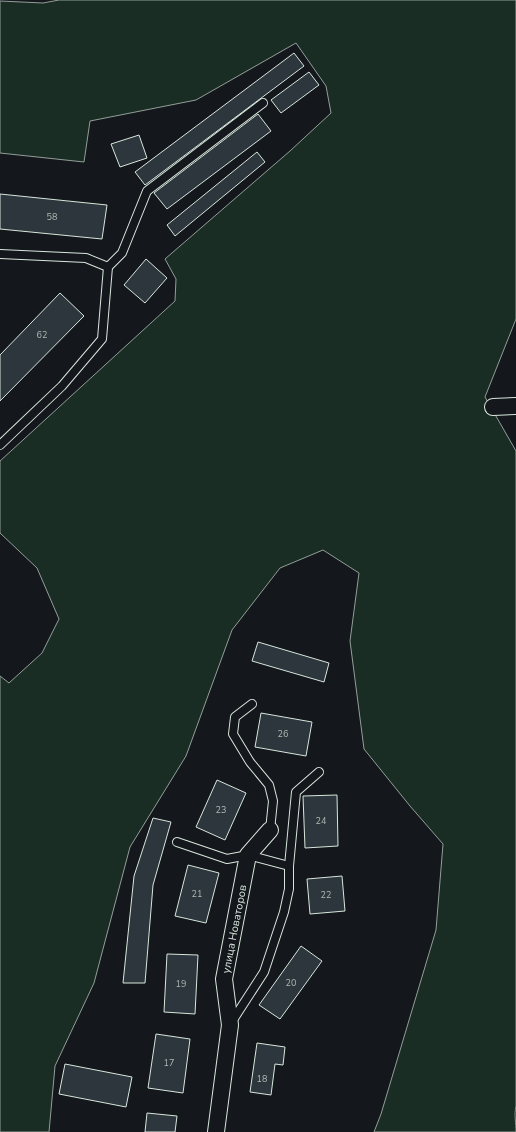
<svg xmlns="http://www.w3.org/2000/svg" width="516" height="1132" font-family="'Nunito Sans',sans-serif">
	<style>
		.green { fill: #1a2d24; stroke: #939e99 }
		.building { fill: #2c363c; stroke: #d8e6dc }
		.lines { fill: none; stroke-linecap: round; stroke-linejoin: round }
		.lane-casing { stroke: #d8e6dc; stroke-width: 10 }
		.street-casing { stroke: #d8e6dc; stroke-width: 18 }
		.lane { stroke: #14181c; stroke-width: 8 }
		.street { stroke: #14181c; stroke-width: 16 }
		.labels { text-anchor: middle; stroke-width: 3; stroke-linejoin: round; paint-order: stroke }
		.number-label { font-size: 9px; fill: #adbab4 }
		.street-label { font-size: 11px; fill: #d8e6dc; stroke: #14181c }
	</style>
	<rect width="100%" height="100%" fill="#14181c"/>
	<path class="green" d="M59,0H516V319L485,397L516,451V1106C514,1115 516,1123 516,1132H374L381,1114L436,930L443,844L410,806L364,749L350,641L359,573L323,550L280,568L232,630L186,756L130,847L94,983L55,1066L49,1132H0V676L9,683L42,653L59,619L37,568L0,533V461L175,301L176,279L165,259L290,151L331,113L326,86L296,43L196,100L90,121L84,162L0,153V1L43,3Z"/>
	<g class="building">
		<polygon points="294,53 304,66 145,185 135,172"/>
		<polygon points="309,72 319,85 281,113 271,100"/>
		<polygon points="258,114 271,131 167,209 154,193"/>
		<polygon points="139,135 147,158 120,167 111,144"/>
		<polygon points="257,152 265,162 175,236 167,225"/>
		<polygon points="0,194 107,205 102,239 0,229"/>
		<polygon points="146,259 167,278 145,303 124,285"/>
		<polygon points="60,293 84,316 0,401 0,355"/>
		<polygon points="258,642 329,663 324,682 252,661"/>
		<polygon points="261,713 312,722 306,756 255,747"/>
		<polygon points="217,780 246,793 225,840 196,827"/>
		<polygon points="337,795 338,846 305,848 303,796"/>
		<polygon points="153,818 171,822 153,885 145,983 123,983 134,876"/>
		<polygon points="188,865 219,873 206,923 175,916"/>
		<polygon points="342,876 345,911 310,914 307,879"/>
		<polygon points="301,946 322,961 280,1019 259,1005"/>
		<polygon points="167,954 198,955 195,1014 164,1012"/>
		<polygon points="156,1034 190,1039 183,1093 148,1088"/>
		<polygon points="257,1043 285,1047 283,1065 275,1064 271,1095 250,1092"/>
		<polygon points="65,1064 132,1077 126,1107 59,1094"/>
		<polygon points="147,1113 177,1116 175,1132 145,1132"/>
	</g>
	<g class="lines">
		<defs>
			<g id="lane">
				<polyline points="0,254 86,258 108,267 122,253 147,191 263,103"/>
				<polyline points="0,445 62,386 102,339 108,267"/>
				<polyline points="252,704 235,717 233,734 250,762 269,785 273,801 270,830"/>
				<polyline points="177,842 227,859 248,855 289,866"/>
				<polyline points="231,1023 264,972 284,912 289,889 289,866 296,792 319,772"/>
			</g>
			<g id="street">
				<polyline points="493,407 516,406"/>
				<polyline points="216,1132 230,1025 224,979 248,855 270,830"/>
			</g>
		</defs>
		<use href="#lane" class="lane-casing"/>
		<use href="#street" class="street-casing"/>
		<use href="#lane" class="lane"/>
		<use href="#street" class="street"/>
	</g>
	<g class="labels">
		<g class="number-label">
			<text x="52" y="220">58</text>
			<text x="42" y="338">62</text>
			<text x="283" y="737">26</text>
			<text x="221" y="813">23</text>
			<text x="321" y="824">24</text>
			<text x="197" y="897">21</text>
			<text x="326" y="898">22</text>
			<text x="291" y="986">20</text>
			<text x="181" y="987">19</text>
			<text x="169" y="1066">17</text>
			<text x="262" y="1082">18</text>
		</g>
		<g class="street-label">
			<text transform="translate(234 929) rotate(-79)" y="4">улица Новаторов</text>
		</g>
	</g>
</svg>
